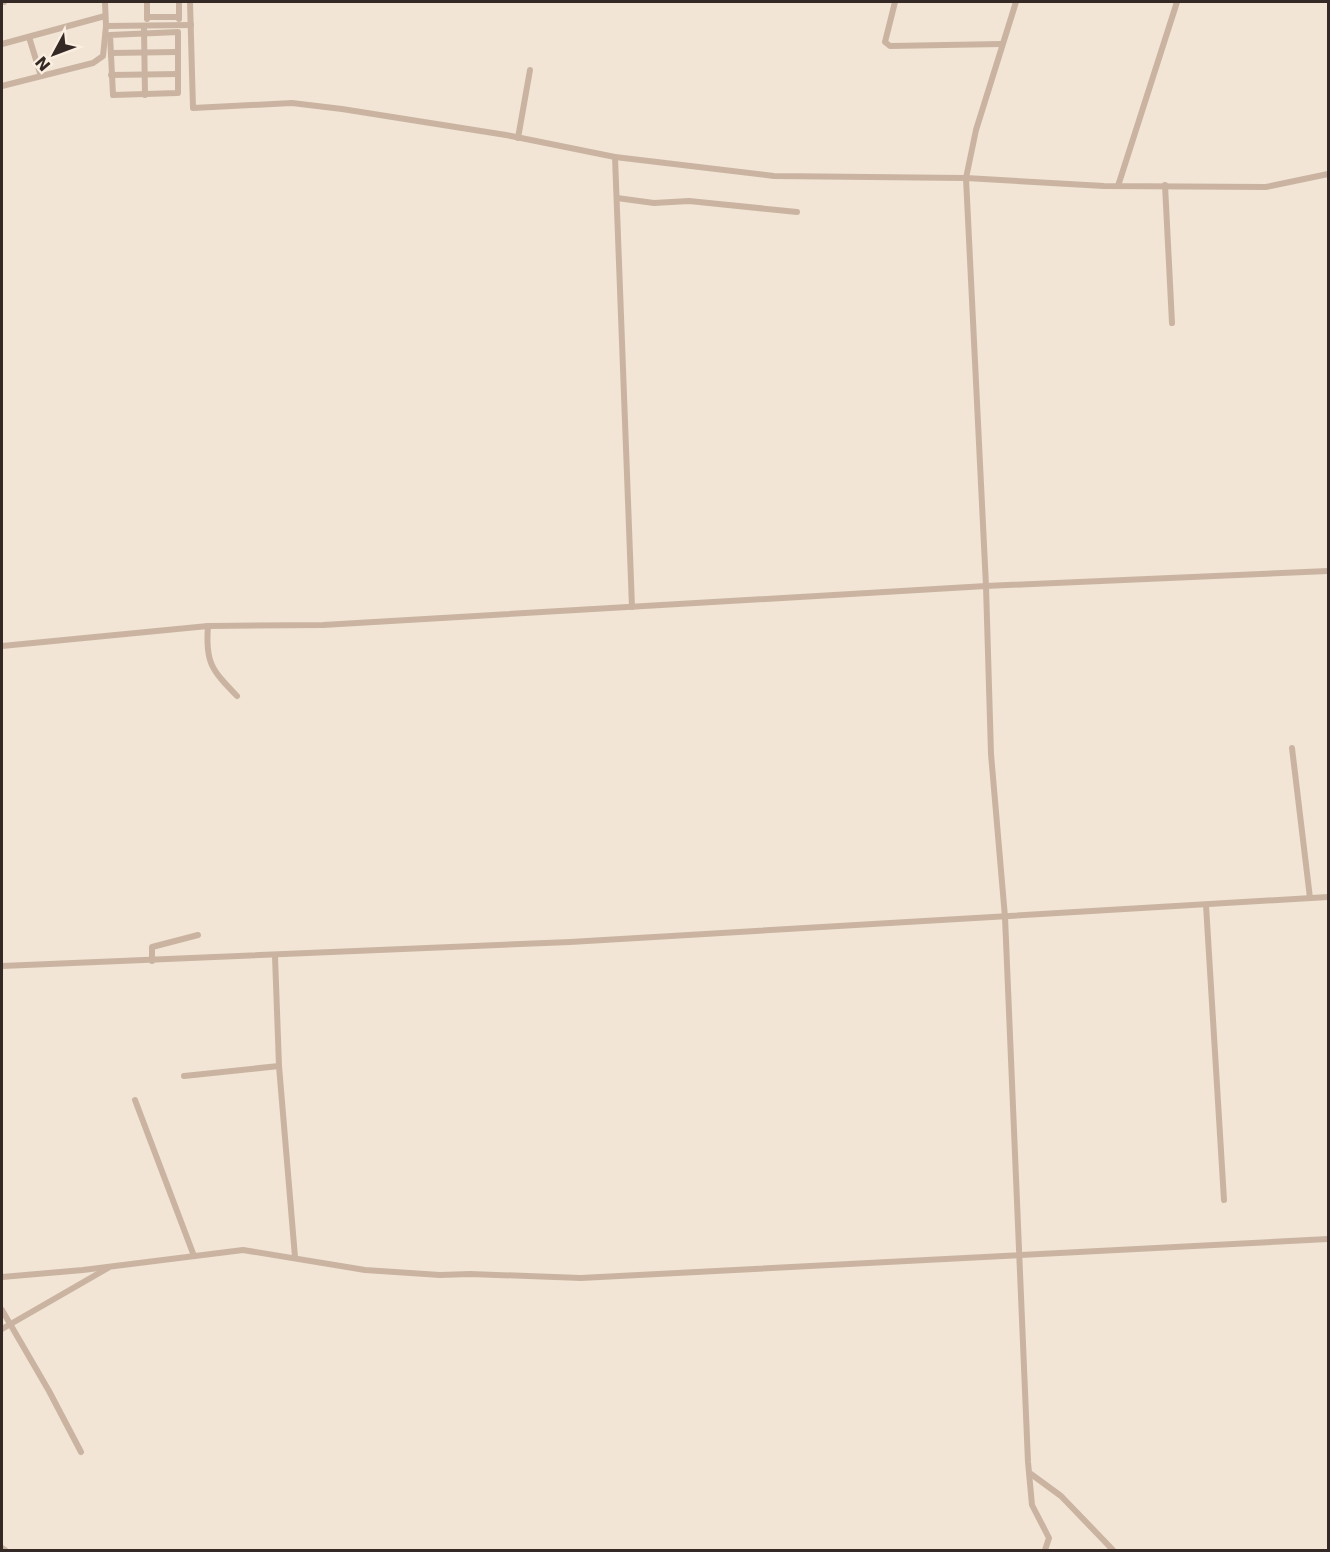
<svg xmlns="http://www.w3.org/2000/svg" width="1330" height="1552" font-family="'DejaVu Sans',sans-serif">
	<style>
		.lines { fill: none; stroke-linecap: round; stroke-linejoin: round }
		.minor { stroke: #cab4a1; stroke-width: 6 }
	</style>
	<rect width="100%" height="100%" fill="#f2e5d5"/>
	<g class="lines">
		<g class="minor">
			<polyline points="2,2 4,2"/>
			<polyline points="105,2 106,26 191,25"/>
			<polyline points="147,2 147,19"/>
			<polyline points="190,2 193,108 292,103 342,109 506,135 615,157 774,176 966,178 1104,186 1266,187 1328,174"/>
			<polyline points="895,2 885,42 890,46 1001,44"/>
			<polyline points="1016,2 976,130 966,178 986,586 991,754 1005,917 1028,1462 1032,1505 1049,1538 1045,1550"/>
			<polyline points="147,17 179,17"/>
			<polyline points="179,19 179,2"/>
			<polyline points="144,29 145,95"/>
			<polygon points="178,32 178,93 113,95 110,35"/>
			<polyline points="29,37 41,76"/>
			<polyline points="2,44 105,16"/>
			<polyline points="111,53 177,52"/>
			<polyline points="111,75 178,74"/>
			<polyline points="2,86 93,63 103,56 106,26"/>
			<polyline points="518,138 530,70"/>
			<polyline points="615,157 632,607"/>
			<polyline points="1165,185 1172,323"/>
			<polyline points="1118,186 1177,2"/>
			<polyline points="617,198 654,203 689,201 797,212"/>
			<path d="M208,626C205,663 212,670 237,696"/>
			<polyline points="2,646 208,626 323,625 986,586 1328,571"/>
			<polyline points="1292,748 1310,898"/>
			<polyline points="1206,905 1224,1200"/>
			<polyline points="275,956 279,1066 295,1257"/>
			<polyline points="152,961 152,947 198,935"/>
			<polyline points="2,966 570,942 1328,897"/>
			<polyline points="184,1076 279,1066"/>
			<polyline points="135,1100 194,1256"/>
			<polyline points="2,1277 83,1270 243,1250 365,1270 440,1275 470,1274 581,1278 1328,1239"/>
			<polyline points="2,1310 49,1391 81,1452"/>
			<polyline points="2,1329 108,1268"/>
			<polyline points="1031,1474 1061,1496 1113,1550"/>
			<polyline points="2,1548 5,1550"/>
		</g>
	</g>
	<rect width="1330" height="1552" fill="none" stroke="#342924" stroke-width="6"/>
	<g transform="translate(54 54) rotate(229)" stroke="#faefe1" stroke-width="4.5" paint-order="stroke">
	<path d="M0-4.5L10 22L0 15L-10 22Z" fill="#342924"/>
	<text y="-9" font-size="16" font-weight="bold" text-anchor="middle" fill="#342924">N</text>
	</g>
</svg>
